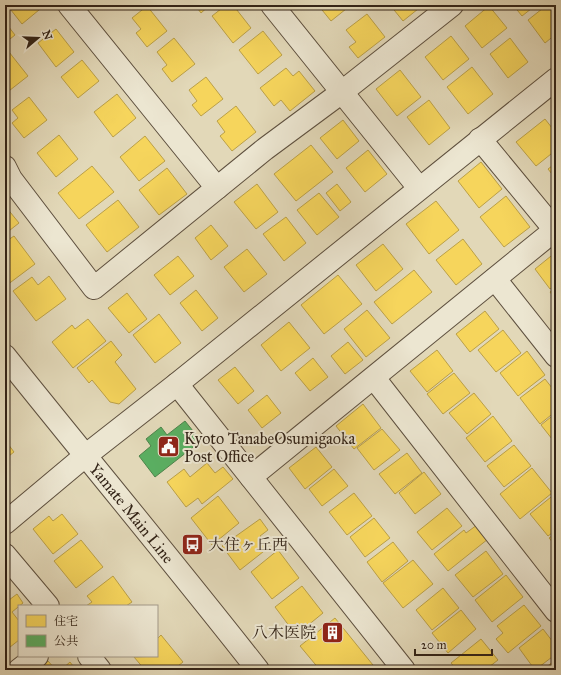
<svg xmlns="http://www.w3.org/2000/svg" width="561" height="675" font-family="'IM FELL Great Primer','Noto Serif JP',serif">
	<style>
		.homes { fill: #f6d55c; stroke: #bba047 }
		.public { fill: #5aae61; stroke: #4e844b }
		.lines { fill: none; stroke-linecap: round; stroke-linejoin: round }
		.minor-casing { stroke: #5e503f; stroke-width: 24 }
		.tertiary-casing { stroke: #5e503f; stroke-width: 24 }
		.minor { stroke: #ece6d1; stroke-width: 22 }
		.tertiary { stroke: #ece6d1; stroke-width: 22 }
		.labels { text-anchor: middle; stroke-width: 4; stroke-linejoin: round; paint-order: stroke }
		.poi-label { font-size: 16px; fill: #322317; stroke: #ece6d1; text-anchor: start }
		.street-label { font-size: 16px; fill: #322317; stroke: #ece6d1 }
	</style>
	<rect width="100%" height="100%" fill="#e2d8b8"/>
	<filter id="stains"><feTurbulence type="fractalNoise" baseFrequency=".005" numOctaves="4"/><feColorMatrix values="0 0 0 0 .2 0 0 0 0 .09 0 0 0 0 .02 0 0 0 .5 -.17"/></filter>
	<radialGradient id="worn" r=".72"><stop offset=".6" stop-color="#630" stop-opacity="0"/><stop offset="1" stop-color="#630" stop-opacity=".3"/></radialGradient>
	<g class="homes">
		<polygon points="7,5 45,5 22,24"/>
		<polygon points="195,5 210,5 201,13"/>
		<polygon points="226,5 233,5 251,28 233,43 212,16"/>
		<polygon points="318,5 351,5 331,21"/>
		<polygon points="390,5 423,5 403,21"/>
		<polygon points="513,5 536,5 522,16"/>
		<polygon points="547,5 556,5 556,34 545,43 528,20"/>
		<polygon points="147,6 167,31 147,47 136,33 141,29 132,18"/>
		<polygon points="489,6 507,28 482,48 465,26"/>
		<polygon points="367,14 385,37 358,58 349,47 356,42 346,30"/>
		<polygon points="5,22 15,35 5,43"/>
		<polygon points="56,29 74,52 56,67 38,43"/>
		<polygon points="263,31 282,55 258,74 239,50"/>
		<polygon points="451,36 469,59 443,80 425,57"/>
		<polygon points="174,38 195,64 172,82 162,69 167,65 157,52"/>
		<polygon points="510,38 528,62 508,78 490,54"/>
		<polygon points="9,52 28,76 5,94 5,55"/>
		<polygon points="82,60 99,81 78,98 61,77"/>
		<polygon points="472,67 493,94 468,114 447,87"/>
		<polygon points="286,68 293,76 299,71 315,91 290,111 281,100 274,106 260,88"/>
		<polygon points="400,70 421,97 397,116 376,89"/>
		<polygon points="206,77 223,99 201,116 192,105 197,101 189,90"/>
		<polygon points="117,94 136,118 113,137 94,112"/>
		<polygon points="29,97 47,120 24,138 12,123 18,118 12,110"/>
		<polygon points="429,100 450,128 429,145 407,117"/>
		<polygon points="236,106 256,132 232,151 220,136 225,132 217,121"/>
		<polygon points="545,119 556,133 556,150 536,166 516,142"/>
		<polygon points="343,120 359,141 337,159 320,138"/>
		<polygon points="59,135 78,159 56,177 37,153"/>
		<polygon points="145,136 165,161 139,181 120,157"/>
		<polygon points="311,145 333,172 296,201 274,174"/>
		<polygon points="368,150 387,174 365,192 346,168"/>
		<polygon points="481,162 502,189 479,208 458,181"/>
		<polygon points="556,163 556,179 548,169"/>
		<polygon points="92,166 114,192 79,219 58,193"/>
		<polygon points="167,168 187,194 159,215 139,190"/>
		<polygon points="257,184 278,212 256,229 234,202"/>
		<polygon points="337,184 351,202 340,211 326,193"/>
		<polygon points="319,193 339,217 317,235 297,210"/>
		<polygon points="506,196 530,227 504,247 480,217"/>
		<polygon points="118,200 139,227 107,252 86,225"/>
		<polygon points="436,201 459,230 429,254 406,224"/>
		<polygon points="6,207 19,223 5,234 5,208"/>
		<polygon points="286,217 306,243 284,261 263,234"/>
		<polygon points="211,225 228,246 211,260 195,238"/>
		<polygon points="14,236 35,264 7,285 5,282 5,242"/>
		<polygon points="463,239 482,264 456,285 436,260"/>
		<polygon points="383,244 403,269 376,291 356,265"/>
		<polygon points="247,249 267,274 244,292 224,267"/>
		<polygon points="556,252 556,284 550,289 535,269"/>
		<polygon points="178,256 194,276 170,295 154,275"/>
		<polygon points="414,270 432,292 392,324 374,302"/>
		<polygon points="338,275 362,304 324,334 301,305"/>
		<polygon points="49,276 66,299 36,321 13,291 32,277 38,285"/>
		<polygon points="556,287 556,300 550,292"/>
		<polygon points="196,290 218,318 202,331 180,303"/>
		<polygon points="127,293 147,319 129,333 108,308"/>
		<polygon points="367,310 390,338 366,357 344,329"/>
		<polygon points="485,311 499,329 470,352 456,334"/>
		<polygon points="159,314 181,343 155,363 133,335"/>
		<polygon points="88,319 106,341 73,368 52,342 72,325 75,329"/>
		<polygon points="289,322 310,348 281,371 261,345"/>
		<polygon points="503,330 521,353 496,372 478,350"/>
		<polygon points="111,341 122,355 115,362 136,389 119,404 110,402 92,380 89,383 77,368"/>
		<polygon points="348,342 363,360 345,374 331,356"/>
		<polygon points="437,350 453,371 427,392 410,371"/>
		<polygon points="527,351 545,375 518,396 500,373"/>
		<polygon points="313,358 328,377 310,391 295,373"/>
		<polygon points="235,367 254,391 238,404 218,380"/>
		<polygon points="454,373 470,393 443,414 427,394"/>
		<polygon points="545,379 556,393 556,411 540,424 520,398"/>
		<polygon points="474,393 491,414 467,434 449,413"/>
		<polygon points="267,395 281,413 262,428 248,410"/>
		<polygon points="363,404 381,428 354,449 336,426"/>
		<polygon points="556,413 556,444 541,425"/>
		<polygon points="493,416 512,441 485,462 466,438"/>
		<polygon points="382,429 400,450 374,470 357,448"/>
		<polygon points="5,440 14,452 5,459"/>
		<polygon points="514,445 531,466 504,487 487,466"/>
		<polygon points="316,447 332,467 305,489 289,468"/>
		<polygon points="407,453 422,473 395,494 379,474"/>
		<polygon points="207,463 215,473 223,467 233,479 202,504 198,498 186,507 167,482 184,469 190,477"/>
		<polygon points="532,468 552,493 520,519 500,494"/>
		<polygon points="334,469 348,486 322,506 309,489"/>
		<polygon points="424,472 441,494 415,514 399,493"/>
		<polygon points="354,493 372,516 347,535 329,512"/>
		<polygon points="556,493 556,530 548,536 530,514"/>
		<polygon points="218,496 239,523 212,545 191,518"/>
		<polygon points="447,508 462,526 432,550 417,532"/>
		<polygon points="62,514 78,534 53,554 33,529 49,516 53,521"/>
		<polygon points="374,518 390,538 365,557 350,537"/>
		<polygon points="260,519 268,530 260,536 268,548 240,570 222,546"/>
		<polygon points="477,525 488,539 448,571 434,554 464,530 466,533"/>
		<polygon points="556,533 556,546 549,538"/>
		<polygon points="81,540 103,567 76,588 54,561"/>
		<polygon points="393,542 408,561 382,582 367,562"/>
		<polygon points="278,550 299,578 272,599 251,572"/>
		<polygon points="486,551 503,574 473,597 455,575"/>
		<polygon points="413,560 433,584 403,608 383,583"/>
		<polygon points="506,575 523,597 492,622 475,600"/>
		<polygon points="113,576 132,602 126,606 86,606 92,602 87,596"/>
		<polygon points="302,586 323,613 296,635 275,607"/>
		<polygon points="443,588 459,608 432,630 416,610"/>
		<polygon points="17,594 23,603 12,612 19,621 19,640 5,651 5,603"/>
		<polygon points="524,605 541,626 508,653 496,639 503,633 497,626"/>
		<polygon points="461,610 476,629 448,653 432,633"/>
		<polygon points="335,618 377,670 329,670 327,668 324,670 320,670 300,646"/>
		<polygon points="543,629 556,646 556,654 535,670 519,648"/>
		<polygon points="161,635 183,662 173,670 145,670 134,657 157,656 157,639"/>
		<polygon points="481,639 498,660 485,670 457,670 451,663"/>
		<polygon points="556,659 556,670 543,670"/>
		<polygon points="48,661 56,670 38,670"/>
		<polygon points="70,662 76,670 61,670"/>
		<polygon points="494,666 497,670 489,670"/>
	</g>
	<polygon class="public" points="185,421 201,441 155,477 139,456 151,446 146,439 161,427 167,435"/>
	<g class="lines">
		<defs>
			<g id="minor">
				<polyline points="69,5 217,188"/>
				<polyline points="272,5 419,188"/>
				<polyline points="480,139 555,230"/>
				<polyline points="5,167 11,179 94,288 265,149 342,92 452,5"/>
				<polyline points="495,279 556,356"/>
				<polyline points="374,378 556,611"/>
				<polyline points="177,384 404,670"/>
				<polyline points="251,477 556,229"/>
				<polyline points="5,555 48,606"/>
				<polyline points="89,656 100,670"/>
				<polyline points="19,670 37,656"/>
			</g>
			<g id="tertiary">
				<path id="s1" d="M5,356C89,461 175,564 258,670"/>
				<polyline points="5,523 85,456 177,384 556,79"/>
			</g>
		</defs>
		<use href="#minor" class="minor-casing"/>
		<use href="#tertiary" class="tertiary-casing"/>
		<use href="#minor" class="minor"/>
		<use href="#tertiary" class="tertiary"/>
	</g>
	<defs>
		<symbol id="civic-square" viewBox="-11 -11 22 22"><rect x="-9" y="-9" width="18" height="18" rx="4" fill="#8f2418" stroke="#ece6d1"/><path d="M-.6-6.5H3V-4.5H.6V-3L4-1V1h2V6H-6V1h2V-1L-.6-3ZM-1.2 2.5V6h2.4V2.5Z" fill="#fff"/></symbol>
		<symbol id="bus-square" viewBox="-11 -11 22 22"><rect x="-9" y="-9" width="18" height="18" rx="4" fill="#8f2418" stroke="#ece6d1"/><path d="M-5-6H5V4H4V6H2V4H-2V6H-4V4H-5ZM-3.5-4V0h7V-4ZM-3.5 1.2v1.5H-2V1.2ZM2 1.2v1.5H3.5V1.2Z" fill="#fff"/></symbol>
		<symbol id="building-square" viewBox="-11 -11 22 22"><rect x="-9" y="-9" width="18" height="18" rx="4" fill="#8f2418" stroke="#ece6d1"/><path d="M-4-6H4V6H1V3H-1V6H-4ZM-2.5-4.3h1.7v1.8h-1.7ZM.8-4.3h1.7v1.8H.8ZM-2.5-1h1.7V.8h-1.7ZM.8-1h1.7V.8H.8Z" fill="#fff"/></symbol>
	</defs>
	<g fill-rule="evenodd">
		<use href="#civic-square" x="156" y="434" width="25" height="25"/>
		<use href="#bus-square" x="180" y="532" width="25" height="25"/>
		<use href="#building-square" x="320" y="620" width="25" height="25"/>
	</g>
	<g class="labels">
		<g class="poi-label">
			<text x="184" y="444">Kyoto TanabeOsumigaoka<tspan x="184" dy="18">Post Office</tspan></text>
			<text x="208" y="550">大住ヶ丘西</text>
			<text x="316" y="638" text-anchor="end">八木医院</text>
		</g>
		<g class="street-label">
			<text dy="6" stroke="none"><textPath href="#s1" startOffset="202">Yamate Main Line</textPath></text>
		</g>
	</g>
	<rect width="561" height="675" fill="none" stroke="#e2d8b8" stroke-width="20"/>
	<rect x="6" y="6" width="549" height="663" fill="none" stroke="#322317" stroke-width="2"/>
	<rect x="10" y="10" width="541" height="655" fill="none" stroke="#322317"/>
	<rect x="18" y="605" width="140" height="52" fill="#ece6d1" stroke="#a29887"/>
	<rect x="26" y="615" width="20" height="12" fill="#f6d55c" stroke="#a29887"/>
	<text x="54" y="625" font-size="12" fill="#322317">住宅</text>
	<rect x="26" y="635" width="20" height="12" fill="#5aae61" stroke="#a29887"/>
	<text x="54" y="645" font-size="12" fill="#322317">公共</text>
	<g transform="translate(38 38) rotate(71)" stroke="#ece6d1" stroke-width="3" paint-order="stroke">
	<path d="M0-3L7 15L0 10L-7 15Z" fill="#322317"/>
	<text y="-6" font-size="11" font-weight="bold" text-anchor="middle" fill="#322317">N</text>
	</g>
	<path d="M415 649v6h77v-6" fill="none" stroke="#322317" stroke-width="2"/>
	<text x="421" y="649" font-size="12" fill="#322317" stroke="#ece6d1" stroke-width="3" paint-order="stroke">20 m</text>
	<rect width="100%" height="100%" filter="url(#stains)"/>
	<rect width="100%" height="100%" fill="url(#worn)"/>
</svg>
